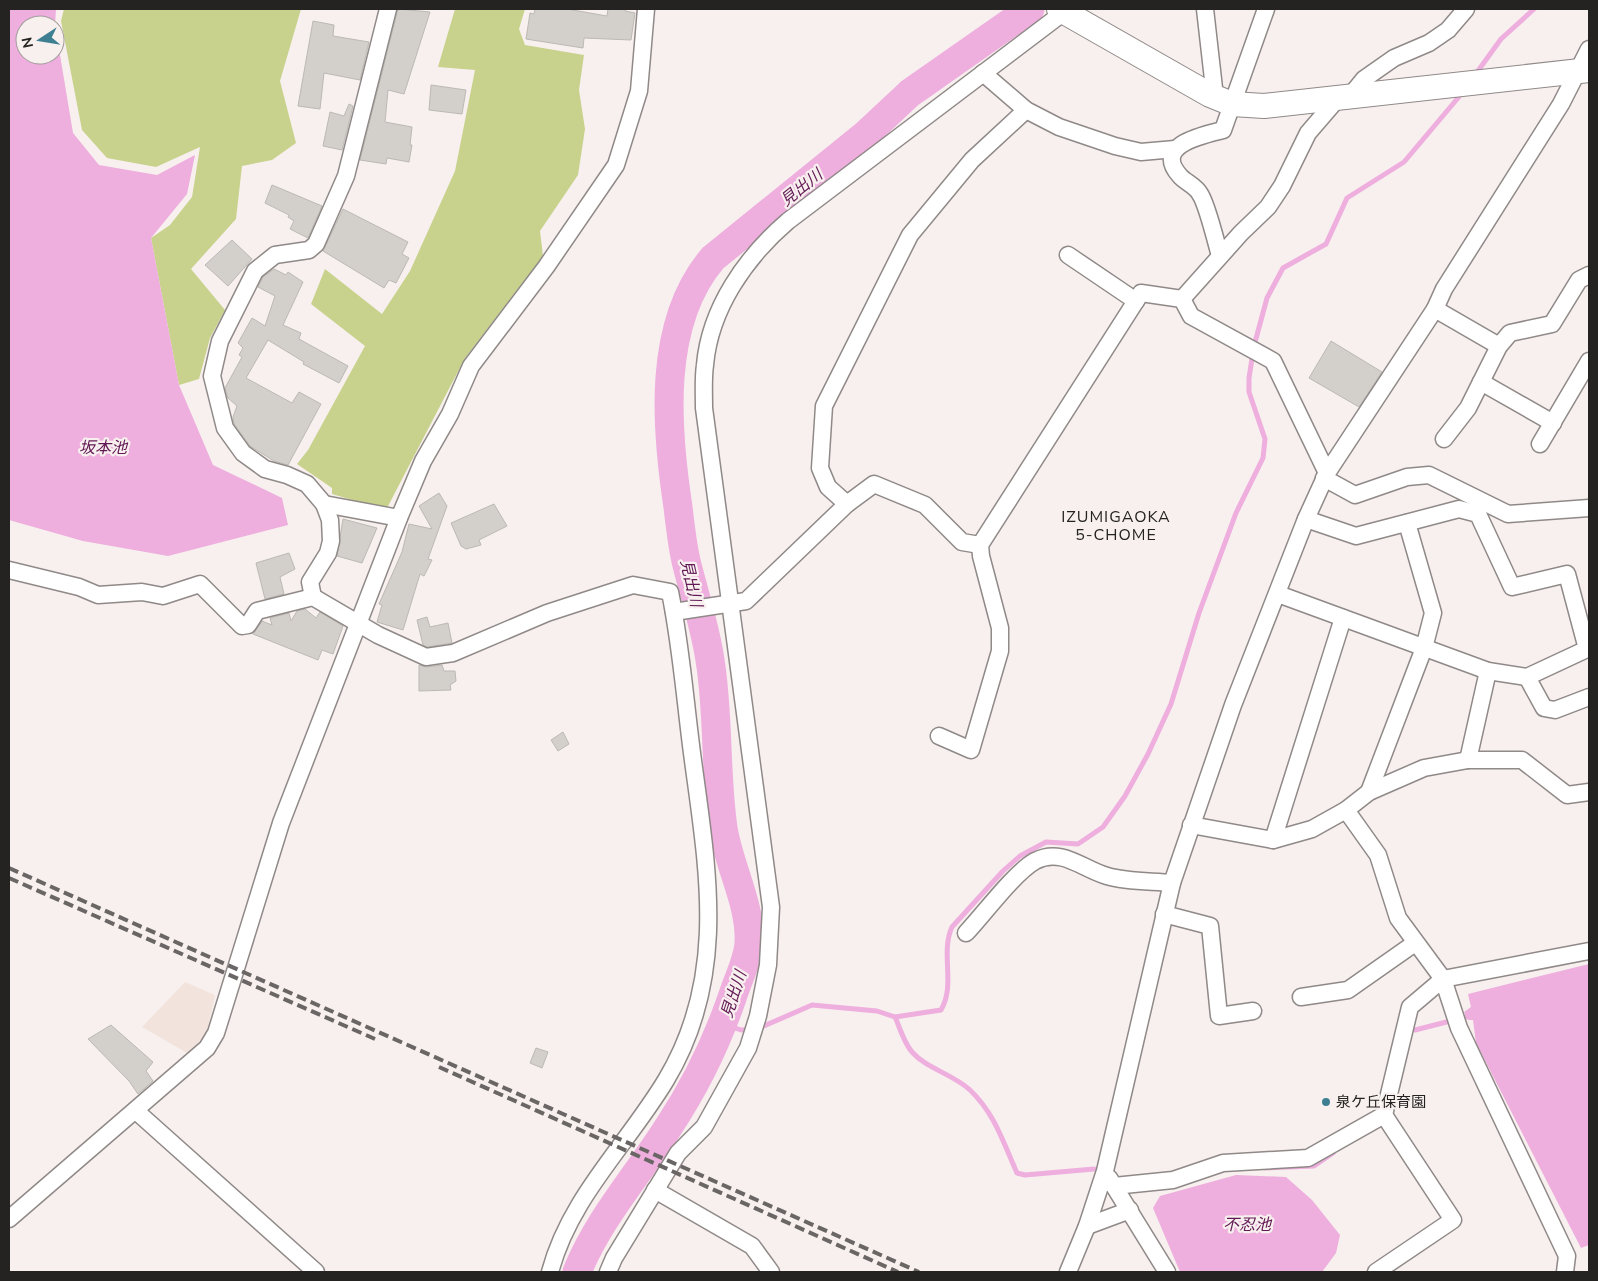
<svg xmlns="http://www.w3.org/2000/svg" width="1598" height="1281" font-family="'Nunito Sans','Noto Sans JP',sans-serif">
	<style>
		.built { fill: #f2e4dd }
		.green { fill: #c9d28c }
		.water { fill: #eeaede }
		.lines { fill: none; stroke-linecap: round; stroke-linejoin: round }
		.stream { stroke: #eeaede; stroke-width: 5 }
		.river { stroke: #eeaede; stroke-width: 29 }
		.building { fill: #d3cfca; stroke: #bcb9b4 }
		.street-casing { stroke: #8f8987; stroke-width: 19 }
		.secondary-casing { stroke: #8f8987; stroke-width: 26 }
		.street { stroke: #fff; stroke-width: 16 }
		.secondary { stroke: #fff; stroke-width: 24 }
		.rail { stroke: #6a6665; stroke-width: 4; stroke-dasharray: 10 5; stroke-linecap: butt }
		.poi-dot { fill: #3e7f92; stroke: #f7f0ee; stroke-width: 2 }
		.labels { text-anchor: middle; stroke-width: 4.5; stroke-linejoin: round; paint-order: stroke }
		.poi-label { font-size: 15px; fill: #252322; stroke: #f7f0ee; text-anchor: start }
		.water-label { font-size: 16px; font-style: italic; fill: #611854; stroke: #f7f0ee }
		.neighbourhood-label { font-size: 16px; letter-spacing: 1px; fill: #252322; stroke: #f7f0ee }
	</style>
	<rect width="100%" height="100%" fill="#f7f0ee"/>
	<polygon class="built" points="185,982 215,995 207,1032 189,1054 142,1027"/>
	<g class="green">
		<polygon points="64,9 301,9 280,81 296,143 272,160 242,166 236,219 191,269 225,310 210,338 199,379 179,385 151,238 170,225 192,197 200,147 156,167 107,158 82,130 61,21"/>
		<polygon points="455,9 525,9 519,29 525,45 584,55 579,90 585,129 578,175 540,231 543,256 465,358 386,510 332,494 332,488 297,464 308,450 365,346 311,304 325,269 382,314 410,271 455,171 475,70 438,67"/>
	</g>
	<g class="water">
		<polygon points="9,9 56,9 55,25 25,25 25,55 55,55 55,25 73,133 99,165 157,175 195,155 187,194 151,238 179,385 213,465 282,498 288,525 168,556 83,541 9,520"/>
		<polygon points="1589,964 1589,1245 1581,1248 1476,1043 1473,1020 1468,1020 1464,1012 1471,1007 1468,994"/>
		<polygon points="1236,1175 1286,1177 1312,1200 1340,1235 1336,1253 1322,1272 1180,1272 1153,1208 1160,1196"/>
	</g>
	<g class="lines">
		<g class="stream">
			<polyline points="1475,75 1501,39 1534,9"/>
			<path d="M895,1017C900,1028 904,1043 912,1052C927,1069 953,1074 970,1090C995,1114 1003,1142 1017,1173L1025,1175L1094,1169"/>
			<path d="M723,1024L741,1030L757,1029L812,1005L877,1011L895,1017L941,1010C956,985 940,953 952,927L1003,871L1020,856L1046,842L1078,844L1103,827L1125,796L1148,754L1171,704L1199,613L1236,513L1263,458L1265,439L1249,392V378L1254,346L1267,298L1283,268L1326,244L1347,198L1404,162L1463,92"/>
			<polyline points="1415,1030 1466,1017"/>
			<polyline points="1265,1168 1314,1166 1333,1153"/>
		</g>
		<path class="river" d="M577,1272C599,1218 638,1175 669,1126C696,1085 717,1042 733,995C738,979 748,960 749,943C751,904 729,867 723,828C715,772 719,716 710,660C705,626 694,594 686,561C682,543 680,525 678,507C666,428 657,323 713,258L865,135L910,93L1030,9"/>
	</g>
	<g class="building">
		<polygon points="398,9 430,12 404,94 388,90 385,122 412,127 410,145 412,145 409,162 387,158 386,164 360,160"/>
		<polygon points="535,9 567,9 607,16 608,9 626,9 625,11 635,13 631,40 584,38 583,48 526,39 530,13 534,14"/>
		<polygon points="313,21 334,25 333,36 369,42 360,80 324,73 320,109 298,106"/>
		<polygon points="431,85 466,90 462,114 429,110"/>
		<polygon points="349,104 353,106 342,150 323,146 330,112 344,116"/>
		<polygon points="272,185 322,206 308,238 290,229 294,221 288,217 289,215 265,203"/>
		<polygon points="343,209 408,242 402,254 409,258 396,283 389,280 384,288 323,251"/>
		<polygon points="232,240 252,259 228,286 205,265"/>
		<polygon points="274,269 286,275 288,272 303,282 283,325 301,333 299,339 348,366 339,383 303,364 304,362 268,340 246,378 292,403 299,392 321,404 288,465 274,461 250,446 234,424 233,417 237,406 228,398 225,388 242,357 239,355 243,348 238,343 252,318 265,326 275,296 258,287 263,277"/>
		<polygon points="1331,341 1382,372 1359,407 1309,378"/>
		<polygon points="439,493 447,506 428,559 432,560 424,576 420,574 403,630 377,622 382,605 379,604 402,552 409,524 432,529 419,506"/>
		<polygon points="494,504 507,526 479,540 481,545 466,549 461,546 451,523"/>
		<polygon points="343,519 377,528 362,563 337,556"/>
		<polygon points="289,553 295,569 280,577 284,594 265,599 256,563"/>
		<polygon points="305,609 316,618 320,612 343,626 333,654 322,650 318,660 253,634 262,621 272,625 270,618 289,613 291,621 297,611"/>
		<polygon points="427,617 430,627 448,623 452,643 427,647 423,645 417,620"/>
		<polygon points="419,665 427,667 442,665 444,671 455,671 456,681 450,685 451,690 419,691"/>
		<polygon points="563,732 569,744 558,751 551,740"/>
		<polygon points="111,1025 153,1062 146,1071 153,1081 138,1094 129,1081 88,1039"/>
		<polygon points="536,1048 548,1052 542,1068 530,1063"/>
	</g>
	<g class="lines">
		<defs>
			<g id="street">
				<polyline points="1205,9 1215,97"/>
				<polyline points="983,73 1026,110 1059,127 1115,146 1141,152 1175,149"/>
				<polyline points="1351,95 1364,79 1394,58 1429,43 1448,30 1466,9"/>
				<polyline points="1068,255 1136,301"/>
				<path d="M1220,256C1216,242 1207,204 1200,194C1196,186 1185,182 1180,176C1152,145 1203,135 1223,130L1266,9"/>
				<polyline points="1182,299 1241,233 1268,207 1282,186 1308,133 1339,97"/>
				<polyline points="1435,309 1499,346"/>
				<polyline points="1481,382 1553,423"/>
				<polyline points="1444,439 1468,408 1499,346 1510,333 1552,324 1579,280 1589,275"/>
				<polyline points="1540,444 1589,361"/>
				<polyline points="1324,478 1355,495 1407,477 1429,475 1508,514 1589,508"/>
				<polyline points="324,504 399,518"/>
				<polyline points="847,504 828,487 820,468 824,406 910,235 972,160 1026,110"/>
				<path d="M9,570L79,587L98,595L142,592L163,596L200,584L242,626L248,625L257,611L313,597L378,635L426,657L453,653L547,613L633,585L670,592C681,645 685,700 692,753C707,867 729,975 666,1080C627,1145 570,1197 550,1272"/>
				<polyline points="1278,594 1488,671 1527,677 1587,649 1567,574 1512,587 1478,514 1459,509 1356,536 1306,519"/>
				<polyline points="313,597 310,582 328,553 331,541 330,520 324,504 307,484 287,475 265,469 243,453 225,428 212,376 220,341 255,271 275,255 309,250 316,244 346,176 388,9"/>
				<polyline points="674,612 746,601 847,504 874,484 925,505 962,542 980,545"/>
				<polyline points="1527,677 1544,708 1555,710 1589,697"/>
				<polyline points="939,736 971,750 1000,651 1000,628 981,556 980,545 1141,293 1182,299 1191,316 1273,361 1327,473"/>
				<polyline points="1468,760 1488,671"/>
				<polyline points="1369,792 1424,648 1433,613 1407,523"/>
				<polyline points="1346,810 1378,855 1398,918 1443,979 1459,1028 1567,1256 1565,1272"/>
				<polyline points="1191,825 1273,840 1312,829 1346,810 1369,792 1424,768 1468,760 1522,760 1567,795 1589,792"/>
				<polyline points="1273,840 1343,618"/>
				<polyline points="1164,914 1210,926 1219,1016 1253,1011"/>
				<path d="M966,933C984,914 1014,873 1035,861C1062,847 1082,869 1107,876C1127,882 1151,881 1172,883"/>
				<polyline points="1301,997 1348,990 1415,943"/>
				<polyline points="136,1111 316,1272"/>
				<polyline points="1109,1178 1167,1272"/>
				<polyline points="1114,1186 1173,1180 1223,1163 1308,1158 1384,1115 1410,1007 1443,979 1589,951"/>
				<polyline points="655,1190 752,1246 771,1272"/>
				<polyline points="9,1219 207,1048 216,1033 281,823 399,518 423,461 450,414 471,366 546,267 616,165 639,91 646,9"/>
				<polyline points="1087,1226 1130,1210"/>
				<path d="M608,1272L614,1258L678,1153L704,1127L748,1048L758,1016L768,965L771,907L704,408C704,394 703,379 705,365C710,308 746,257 788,221L1068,9"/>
				<polyline points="1068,1272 1087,1226 1105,1171 1172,883 1233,705 1306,519 1327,473 1435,309 1444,289 1561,104 1589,49"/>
				<polyline points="1376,1272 1453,1220 1384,1115"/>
			</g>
			<polyline id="secondary" points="1059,9 1210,95 1232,104 1264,106 1589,70"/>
		</defs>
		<use href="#street" class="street-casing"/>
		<use href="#secondary" class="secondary-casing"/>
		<use href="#street" class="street"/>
		<use href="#secondary" class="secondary"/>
		<g class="rail">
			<polyline points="9,868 919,1272"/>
			<polyline points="9,878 375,1039"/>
			<polyline points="439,1067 898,1272"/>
		</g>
	</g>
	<circle class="poi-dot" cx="1326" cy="1102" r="5"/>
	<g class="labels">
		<g class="poi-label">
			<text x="1336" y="1107">泉ケ丘保育園</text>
		</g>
		<g class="water-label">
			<text transform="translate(801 187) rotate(-39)" y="6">見出川</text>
			<text x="103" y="453">坂本池</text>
			<text transform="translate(692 583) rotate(77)" y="6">見出川</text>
			<text transform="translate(733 994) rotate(-72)" y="6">見出川</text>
			<text x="1247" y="1230">不忍池</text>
		</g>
		<g class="neighbourhood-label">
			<text x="1116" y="522">IZUMIGAOKA<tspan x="1116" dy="18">5-CHOME</tspan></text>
		</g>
	</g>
	<rect width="1598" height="1281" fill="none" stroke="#252322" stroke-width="20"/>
	<g transform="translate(40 40) rotate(258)"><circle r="24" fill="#f7f0ee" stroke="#a39e9c"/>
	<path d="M0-4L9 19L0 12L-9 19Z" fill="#3e7f92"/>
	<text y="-8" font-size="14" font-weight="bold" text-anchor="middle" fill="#252322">N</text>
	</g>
</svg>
